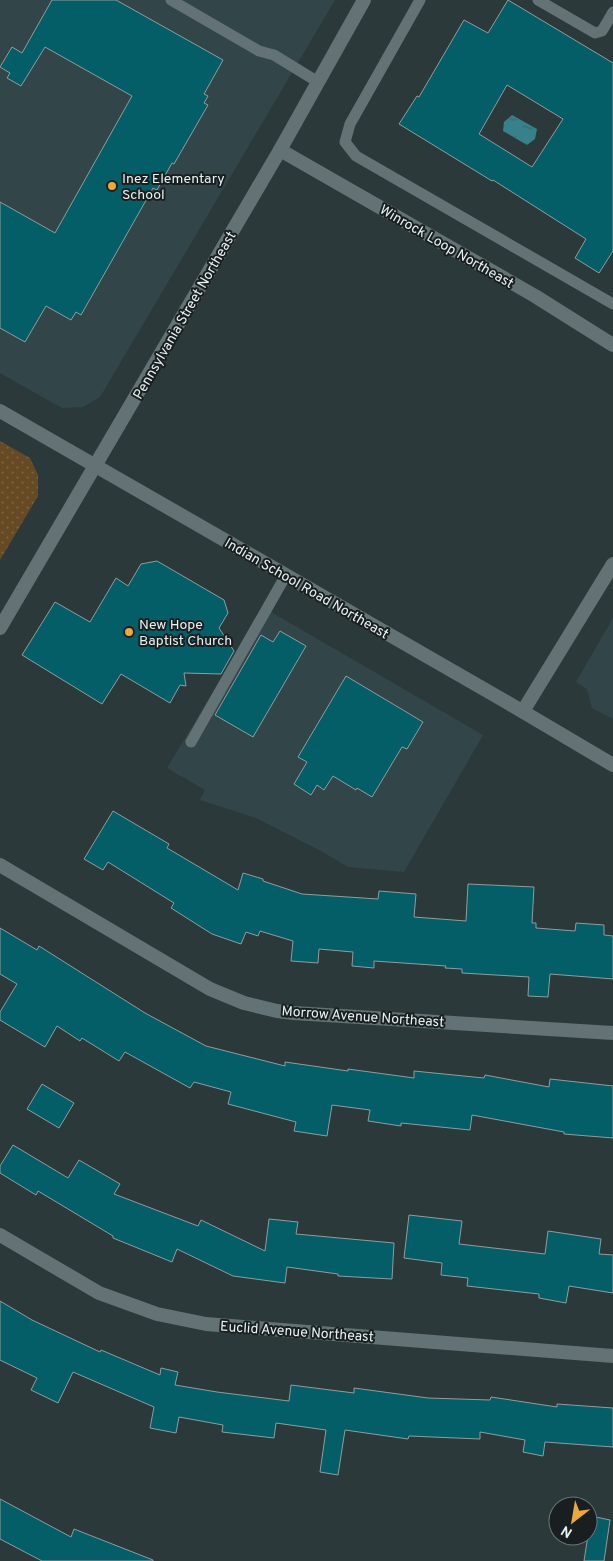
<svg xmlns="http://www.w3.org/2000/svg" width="613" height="1561" font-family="Overpass,sans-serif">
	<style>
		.built { fill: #324649 }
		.park { fill: url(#park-dots) }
		.water { fill: url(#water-ripples) }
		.building { fill: #045e67; stroke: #8e9d9f; fill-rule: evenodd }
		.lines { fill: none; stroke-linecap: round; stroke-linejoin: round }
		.service { stroke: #637274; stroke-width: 11 }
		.minor { stroke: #637274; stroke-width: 14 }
		.tertiary { stroke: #637274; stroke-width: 14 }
		.poi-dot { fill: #eda83b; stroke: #191f20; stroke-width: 2 }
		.labels { text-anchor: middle; stroke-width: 4; stroke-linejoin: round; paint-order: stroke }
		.poi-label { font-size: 14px; fill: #e7f0f1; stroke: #191f20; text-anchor: start }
		.street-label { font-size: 14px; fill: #e7f0f1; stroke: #191f20 }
	</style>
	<defs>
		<pattern id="park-dots" width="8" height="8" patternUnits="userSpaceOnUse" patternTransform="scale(1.25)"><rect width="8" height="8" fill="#654a23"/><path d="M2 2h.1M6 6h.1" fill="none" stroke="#7b6443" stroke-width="1.8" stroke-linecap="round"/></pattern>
		<pattern id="water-ripples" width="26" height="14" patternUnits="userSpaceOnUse" patternTransform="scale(1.25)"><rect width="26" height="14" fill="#37818a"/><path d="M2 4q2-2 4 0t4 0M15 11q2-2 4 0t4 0" fill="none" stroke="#3d676c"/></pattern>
	</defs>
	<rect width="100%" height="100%" fill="#2c393b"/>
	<g class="built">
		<polygon points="0,0 335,0 100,397 83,407 62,408 0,373"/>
		<polygon points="264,608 483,735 404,872 348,867 321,851 256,818 200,800 205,790 167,768"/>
		<polygon points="613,618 613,719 592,708 587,689 576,682"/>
	</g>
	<polygon class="park" points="0,441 30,458 38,475 38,496 0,560"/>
	<polygon class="water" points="512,115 537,129 535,139 527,145 503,131 504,122"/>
	<g class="building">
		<polygon points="52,0 116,0 223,60 204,94 208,96 204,103 208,105 174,164 172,163 157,190 153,188 81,315 76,312 71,320 46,306 25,342 0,328 0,202 55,233 132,96 45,47 21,86 7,78 10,73 0,67 12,47 22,53"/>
		<path d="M508,0L613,63V251L599,273L575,258L586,239L493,180L492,181L399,124L417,96L419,97L464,20L488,33ZM507,85L563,119L532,167L479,134Z"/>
		<polygon points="157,561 224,600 228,613 219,628 234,651 221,674 184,673 186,686 180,685 170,703 121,674 102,704 22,655 55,602 90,622 116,578 128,586 141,564"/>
		<polygon points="280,631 306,646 253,737 215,715 261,635 273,642"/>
		<polygon points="346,676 423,722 407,749 402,747 372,797 357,788 356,790 333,776 324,790 317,785 311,795 294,784 307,762 298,757"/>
		<polygon points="113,811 169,844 167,848 238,890 243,873 263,879 263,881 302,894 378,899 379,891 416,894 414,917 466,921 468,884 534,887 532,923 536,923 536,928 575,931 576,923 604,925 604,935 613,936 613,979 550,974 548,997 528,996 529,977 462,973 462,969 445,968 446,966 374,961 374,968 352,966 353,952 319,949 318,963 291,961 293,941 260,931 258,936 246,932 241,944 212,934 171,908 174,903 108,862 103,870 84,859"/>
		<polygon points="0,928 37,950 39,946 145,1013 206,1046 285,1066 285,1062 348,1071 348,1069 414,1078 414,1071 484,1078 485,1075 549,1087 550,1079 613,1086 613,1138 564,1134 564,1132 472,1115 470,1130 401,1123 401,1126 368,1121 370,1110 332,1105 327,1136 294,1131 296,1122 228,1104 231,1092 194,1082 190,1088 125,1052 119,1061 82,1038 80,1041 57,1026 45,1047 0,1020 0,1012 17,984 0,974"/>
		<polygon points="42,1084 74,1103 59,1128 27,1109"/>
		<polygon points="13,1145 68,1178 79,1160 120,1184 114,1194 198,1226 201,1220 265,1251 269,1219 298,1222 296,1234 394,1243 392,1279 338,1276 338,1274 287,1267 285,1283 233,1276 177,1249 172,1262 113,1238 113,1236 38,1191 36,1195 0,1173 0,1166"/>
		<polygon points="409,1215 462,1221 459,1244 545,1254 548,1231 601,1239 599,1254 613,1255 613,1293 569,1286 566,1303 539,1298 539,1294 467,1286 468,1278 441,1275 442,1263 404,1258"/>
		<polygon points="0,1301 32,1320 100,1352 101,1350 160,1375 161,1368 178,1372 175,1385 217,1392 289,1401 291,1385 354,1393 354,1388 428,1398 490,1400 491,1397 557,1407 557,1404 613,1408 613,1447 545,1442 543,1456 523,1452 525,1440 480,1432 480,1439 409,1436 408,1439 345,1430 338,1475 320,1472 326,1430 276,1423 274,1438 222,1432 223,1425 179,1417 176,1433 150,1428 154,1407 73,1372 58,1403 31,1390 37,1378 0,1360"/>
		<polygon points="0,1499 71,1537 74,1529 153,1560 153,1561 42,1561 0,1539"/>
		<polygon points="591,1516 610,1520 604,1561 584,1561"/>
	</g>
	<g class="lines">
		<g class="service">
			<polyline points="171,0 259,51 274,55 318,82"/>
			<polyline points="420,0 350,124 345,142 356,156 613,304"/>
			<polyline points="538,0 595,33 602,31 613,12"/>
			<polyline points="191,742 286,575"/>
		</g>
		<g class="minor">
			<polyline points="280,150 535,296 613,345"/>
			<polyline points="523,711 613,564"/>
			<polyline points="0,865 210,989 244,1003 277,1011 294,1013 613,1033"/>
			<polyline points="0,1235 99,1293 157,1314 206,1324 613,1356"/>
		</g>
		<g class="tertiary">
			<polyline points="0,411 503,700 613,765"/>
			<polyline points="0,628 280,150 364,0"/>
		</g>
	</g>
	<g class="poi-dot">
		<circle cx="112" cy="186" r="5"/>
		<circle cx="129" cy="632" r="5"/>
	</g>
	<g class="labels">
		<g class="poi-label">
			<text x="122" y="183">Inez Elementary<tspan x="122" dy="16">School</tspan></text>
			<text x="139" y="629">New Hope<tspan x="139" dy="16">Baptist Church</tspan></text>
		</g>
		<g class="street-label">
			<text transform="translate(447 246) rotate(30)" y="5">Winrock Loop Northeast</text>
			<text transform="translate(184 315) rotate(-60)" y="5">Pennsylvania Street Northeast</text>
			<text transform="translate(307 588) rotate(30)" y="5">Indian School Road Northeast</text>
			<text transform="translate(363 1016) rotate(4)" y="5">Morrow Avenue Northeast</text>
			<text transform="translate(297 1331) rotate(4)" y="5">Euclid Avenue Northeast</text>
		</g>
	</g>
	<g transform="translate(573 1521) rotate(211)"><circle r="24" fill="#191f20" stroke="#6b7374"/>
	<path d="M0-4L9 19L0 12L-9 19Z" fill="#eda83b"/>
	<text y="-8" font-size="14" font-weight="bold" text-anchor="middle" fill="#e7f0f1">N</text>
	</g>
</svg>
